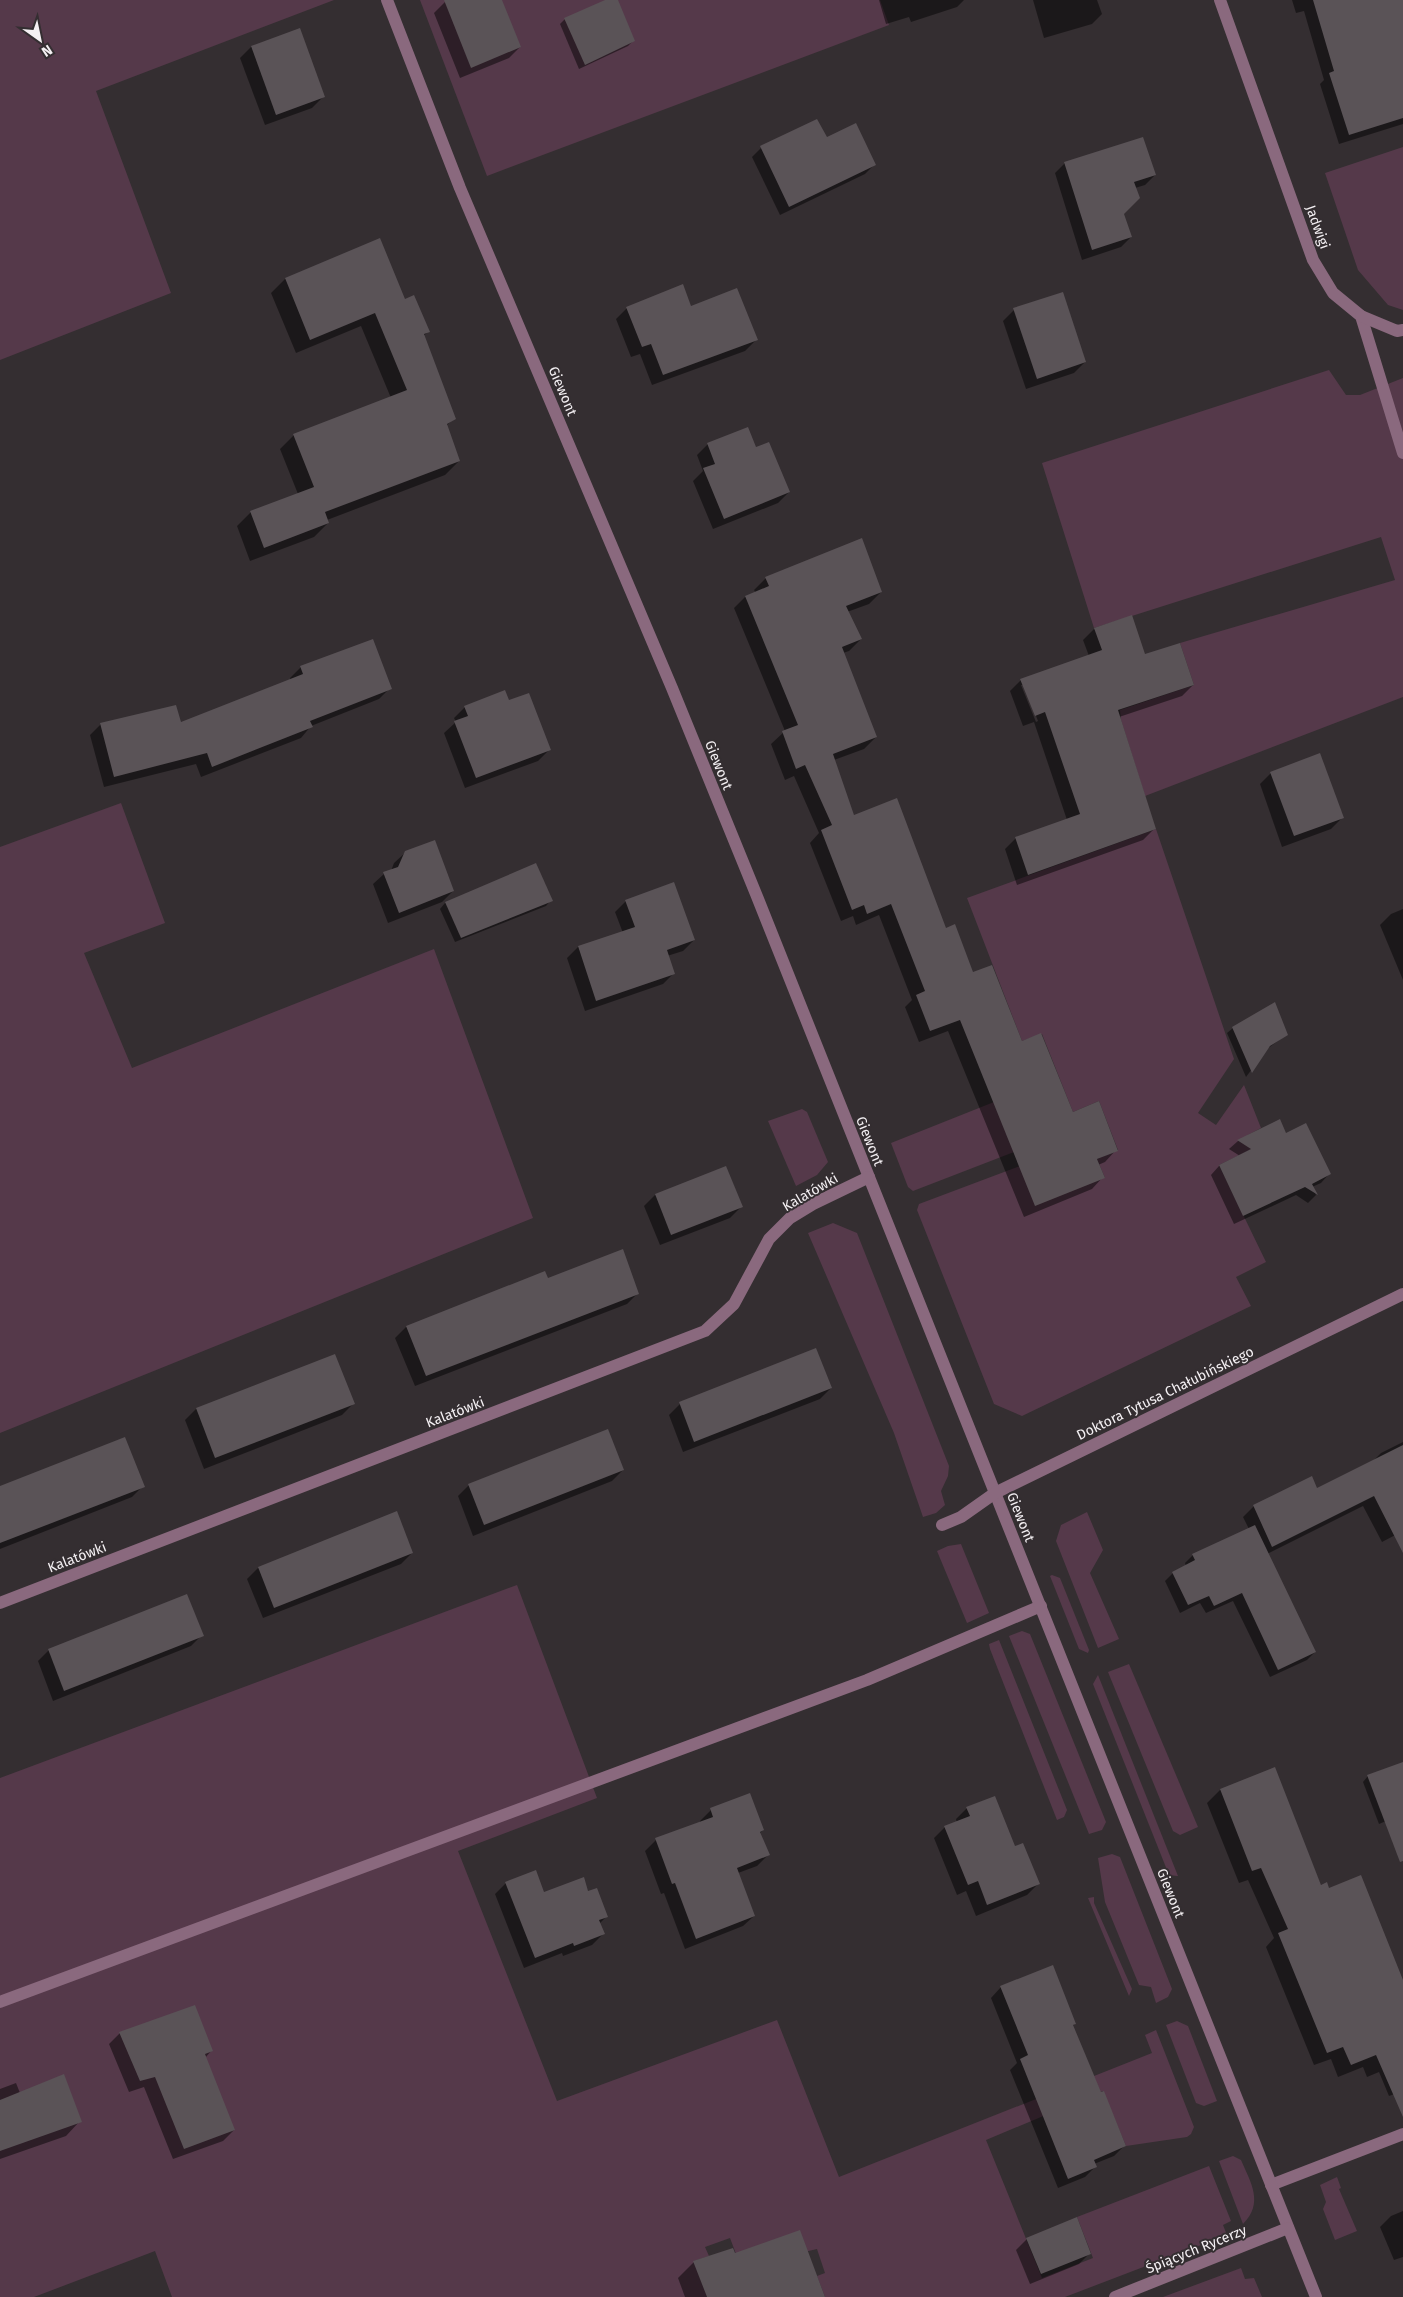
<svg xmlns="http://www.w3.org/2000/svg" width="1403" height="2297" font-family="'Fira Sans',sans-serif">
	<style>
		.green { fill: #55394a }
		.shadow { fill: #0007; fill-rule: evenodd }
		.building { fill: #5a5357 }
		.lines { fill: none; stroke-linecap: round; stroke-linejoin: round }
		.service { stroke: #8a697e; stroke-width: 12 }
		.minor { stroke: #8a697e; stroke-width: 12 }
		.labels { text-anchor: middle; stroke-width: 4; stroke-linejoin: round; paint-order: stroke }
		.street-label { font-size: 14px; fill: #f4f0f3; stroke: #342e31 }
	</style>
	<rect width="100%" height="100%" fill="#342e31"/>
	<g class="green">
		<polygon points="0,0 334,0 96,91 171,293 0,360"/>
		<polygon points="420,0 880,0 889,25 487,176"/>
		<polygon points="1403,147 1403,310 1388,305 1358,270 1325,173"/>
		<polygon points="1329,370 1346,395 1360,395 1403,378 1403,697 1145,796 1121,720 1120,710 1194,685 1180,643 1395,580 1381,537 1094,628 1042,463"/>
		<polygon points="121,803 165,923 84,953 132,1068 434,949 533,1218 0,1433 0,847"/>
		<polygon points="1156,829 1234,1059 1198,1113 1216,1125 1244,1085 1261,1128 1248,1135 1254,1148 1219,1165 1266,1262 1236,1277 1251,1306 1022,1416 994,1404 917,1210 919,1204 1020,1166 1105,1178 1097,1159 1118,1150 1099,1101 1073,1112 1042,1034 1022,1041 967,898"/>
		<polygon points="994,1102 1014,1152 913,1191 908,1187 891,1143"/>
		<polygon points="802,1109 807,1112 828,1162 817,1175 796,1186 768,1121"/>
		<polygon points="833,1223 857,1233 949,1466 948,1476 941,1491 945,1505 936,1513 923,1517 894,1433 808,1233"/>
		<polygon points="1087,1512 1103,1550 1090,1573 1119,1639 1098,1648 1056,1541 1061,1525"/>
		<polygon points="961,1544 989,1613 967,1623 937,1551 948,1546"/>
		<polygon points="1052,1575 1060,1578 1089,1650 1088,1653 1079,1649 1050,1576"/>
		<polygon points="517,1585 597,1798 458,1851 557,2101 777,2020 839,2177 1152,2053 1145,2035 1156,2030 1194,2127 1191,2134 1187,2137 1126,2146 1103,2091 986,2140 1042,2278 1093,2258 1077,2217 1209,2166 1231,2221 1223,2225 1227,2235 1065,2297 825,2297 817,2276 825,2273 817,2249 741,2267 730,2238 705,2247 709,2256 694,2261 707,2297 172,2297 155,2251 34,2297 0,2297 0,1778"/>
		<polygon points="1022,1631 1030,1634 1106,1822 1102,1830 1089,1834 1009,1636"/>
		<polygon points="999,1640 1067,1810 1064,1817 1057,1820 990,1649 989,1644"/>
		<polygon points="1129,1664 1198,1827 1180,1835 1173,1831 1108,1672"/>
		<polygon points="1098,1675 1178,1876 1177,1876 1169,1875 1093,1684"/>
		<polygon points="1112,1854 1120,1857 1172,1989 1168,1997 1156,2003 1151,1987 1139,1985 1105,1902 1098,1858"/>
		<polygon points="1094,1897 1094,1903 1132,1989 1129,1996 1088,1898"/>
		<polygon points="1177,2021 1188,2026 1217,2101 1204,2106 1196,2103 1166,2025"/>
		<path d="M1233,2156L1241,2160C1251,2183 1264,2203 1243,2224L1219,2161Z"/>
		<polygon points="1337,2177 1341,2188 1339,2189 1357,2231 1335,2240 1323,2209 1326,2202 1320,2185"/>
		<polygon points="1241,2268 1245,2279 1254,2278 1262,2297 1163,2297"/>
	</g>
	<g class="shadow">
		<polygon points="451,0 500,0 520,47 509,58 460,78 434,13 445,2"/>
		<polygon points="609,0 616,0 633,41 628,46 579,69 560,24 565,19"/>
		<polygon points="879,0 964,0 957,7 911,22 909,17 886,24"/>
		<polygon points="1033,0 1097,0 1102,14 1092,24 1044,38"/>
		<polygon points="1292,0 1362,0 1403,40 1403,124 1339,144 1320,84 1324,80 1304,11 1296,13"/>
		<polygon points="299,30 323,97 312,108 265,125 240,58 251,47"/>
		<polygon points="826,139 874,165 865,174 780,215 752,157 761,148"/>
		<polygon points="1065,163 1155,175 1145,185 1135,188 1123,214 1131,237 1121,247 1082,260 1055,173"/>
		<polygon points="379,240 404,300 428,332 423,336 454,418 446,426 459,461 445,475 327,520 328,523 314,537 250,561 237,526 251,512 298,494 280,449 294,435 391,398 361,326 296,353 271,293 285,279"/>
		<polygon points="627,308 691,308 756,340 745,351 652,385 640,354 631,357 616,319"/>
		<polygon points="1014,310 1085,362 1074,373 1026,389 1003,321"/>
		<polygon points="708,444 755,449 789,492 778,503 713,529 693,481 703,471 697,455"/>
		<polygon points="766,578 881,592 869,604 847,612 861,639 849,651 843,653 876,737 864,749 834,760 854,817 945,929 973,974 1072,1113 1116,1150 1105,1162 1098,1165 1103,1177 1092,1189 1024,1217 948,1031 919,1042 905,1007 912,1000 879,915 856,925 853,916 841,921 810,843 819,833 794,776 785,780 771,744 785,731 734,608 745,597 756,593 754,590"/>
		<path d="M1094,629L1193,685L1182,696L1119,717L1154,829L1143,840L1017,885L1005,849L1016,838L1067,820L1034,722L1023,726L1010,691L1021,680L1089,656L1083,640ZM1021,685H1024L1038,721L1036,722Z"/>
		<polygon points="301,667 390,688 379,699 311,726 301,738 201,777 196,764 104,787 90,735 101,724 180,724 291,681 290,678"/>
		<polygon points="508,702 549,750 538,761 465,788 444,733 456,722 454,718 465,707"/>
		<polygon points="1271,773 1342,818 1331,829 1282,847 1260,784"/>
		<polygon points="406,852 453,891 442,902 388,923 373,884 384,874 391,871 394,863"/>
		<polygon points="535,865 551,900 546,906 455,942 440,909 445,903"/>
		<polygon points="626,901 694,940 683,951 667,956 674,973 663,984 585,1011 567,958 578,947 623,933 615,912"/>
		<polygon points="1403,909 1403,980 1380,925 1391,914"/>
		<polygon points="1233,1028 1286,1035 1267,1049 1246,1077 1227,1033"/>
		<polygon points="1279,1121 1286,1134 1329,1174 1321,1183 1312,1187 1316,1195 1308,1203 1296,1195 1234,1224 1211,1175 1219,1166 1240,1156 1229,1149 1238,1141"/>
		<polygon points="655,1195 741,1207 730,1218 660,1245 644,1206"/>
		<polygon points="545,1273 547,1280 638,1293 627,1304 415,1386 395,1338 406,1327"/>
		<polygon points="816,1350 831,1388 820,1399 683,1452 669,1415 680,1404"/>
		<polygon points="334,1356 353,1404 342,1415 204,1469 185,1420 196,1409"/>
		<polygon points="1403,1442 1403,1531 1382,1542 1363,1506 1267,1554 1315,1652 1307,1660 1270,1677 1233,1601 1206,1613 1200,1603 1180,1613 1165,1581 1173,1573 1186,1566 1185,1563 1193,1555 1249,1529 1243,1517 1254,1506 1317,1490 1372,1462 1381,1453"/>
		<polygon points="623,1470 612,1481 473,1536 458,1496 469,1485"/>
		<polygon points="143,1486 132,1497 0,1549 0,1487"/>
		<polygon points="412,1553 401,1564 263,1618 247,1579 258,1568"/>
		<polygon points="202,1635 191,1646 53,1701 38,1661 49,1650"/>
		<polygon points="1274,1769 1321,1886 1328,1889 1403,1984 1403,2091 1389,2096 1379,2072 1367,2077 1363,2067 1338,2077 1331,2059 1314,2065 1266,1947 1274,1938 1248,1880 1239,1883 1207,1803 1220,1790"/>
		<polygon points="1368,1776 1403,1778 1403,1814 1379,1824 1363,1782"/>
		<polygon points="967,1808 1014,1848 1038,1884 1027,1895 976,1916 966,1891 957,1895 934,1838 945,1827 957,1823 956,1819"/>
		<polygon points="711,1810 763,1830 760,1833 768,1855 757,1866 738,1873 754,1916 743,1926 685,1949 664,1893 661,1894 645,1851 656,1840 700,1823 700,1821"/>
		<polygon points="506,1883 544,1893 588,1892 606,1917 599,1924 603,1934 592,1945 563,1956 562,1953 524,1968 495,1894"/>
		<polygon points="1001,1987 1075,2024 1072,2026 1124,2146 1114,2156 1094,2164 1095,2167 1085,2177 1058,2188 1010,2070 1017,2063 991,1998"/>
		<polygon points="120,2033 212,2050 205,2058 234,2130 223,2141 173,2159 144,2087 129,2092 109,2044"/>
		<polygon points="16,2083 20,2093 80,2121 66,2136 0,2159 0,2089"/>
		<polygon points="1403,2211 1403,2257 1394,2260 1380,2227 1391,2216"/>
		<polygon points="1027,2239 1090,2253 1079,2264 1030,2284 1016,2250"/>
		<polygon points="694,2262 823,2297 685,2297 678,2278"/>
	</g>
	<g class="building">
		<polygon points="444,0 502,0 521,47 471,68"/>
		<polygon points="605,0 618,0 635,41 585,65 564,18"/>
		<polygon points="1313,0 1403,0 1403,118 1349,135 1329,73 1334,71"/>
		<polygon points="300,28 325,97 276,115 251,46"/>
		<polygon points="817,119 827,137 856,123 876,165 789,207 760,146"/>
		<polygon points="1143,137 1156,175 1134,182 1140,198 1124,214 1132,237 1092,250 1064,162"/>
		<polygon points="380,238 405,299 414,295 430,332 424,334 456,419 447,424 460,461 325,512 329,523 264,548 250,511 314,487 293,434 407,390 375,313 310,340 285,278"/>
		<polygon points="683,284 691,306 737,288 758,340 663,375 651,344 642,347 626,307"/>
		<polygon points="1063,292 1086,362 1037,379 1013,308"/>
		<polygon points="748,427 756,447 769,442 790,492 724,519 703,468 715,464 707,443"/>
		<polygon points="862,538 882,592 846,606 862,639 842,647 877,737 833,754 854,815 897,798 946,928 955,924 973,972 992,965 1022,1041 1041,1033 1073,1112 1099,1101 1118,1151 1097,1159 1105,1178 1035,1206 960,1020 930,1031 916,995 925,991 891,904 867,914 864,905 852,910 821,830 832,825 805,765 796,769 782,731 798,725 745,596 769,586 765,577"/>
		<polygon points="1132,615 1145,654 1180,643 1194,685 1118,710 1156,829 1028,875 1015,837 1080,814 1045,712 1035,716 1020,679 1102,650 1094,628"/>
		<polygon points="373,639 392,689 310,721 313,727 212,767 207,753 114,777 100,723 176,705 181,722 303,674 300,666"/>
		<polygon points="505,690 509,700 529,693 551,750 476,778 454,721 468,716 464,706"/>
		<polygon points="1320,753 1344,818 1294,836 1270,772"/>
		<polygon points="435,840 454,891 399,913 383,872 398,867 405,851"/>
		<polygon points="536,863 553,901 461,938 445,902"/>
		<polygon points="674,882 695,940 667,950 675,974 596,1001 578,946 635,927 625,900"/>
		<polygon points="1275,1002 1288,1035 1270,1046 1252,1073 1232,1027"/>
		<polygon points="1280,1119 1286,1133 1306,1123 1331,1174 1312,1184 1318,1195 1305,1187 1243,1216 1219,1165 1251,1149 1237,1140"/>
		<polygon points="726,1166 743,1207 671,1235 655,1194"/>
		<polygon points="623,1249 639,1294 426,1376 406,1326 545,1271 548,1278"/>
		<polygon points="816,1348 832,1388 694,1442 679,1402"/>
		<polygon points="335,1354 355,1404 215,1458 196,1408"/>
		<polygon points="608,1429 624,1470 484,1525 468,1484"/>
		<polygon points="125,1437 145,1487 0,1543 0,1486"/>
		<polygon points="1403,1445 1403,1553 1374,1496 1272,1547 1253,1505 1312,1476 1317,1488"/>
		<polygon points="397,1511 413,1553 274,1608 258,1567"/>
		<polygon points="1255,1525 1316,1652 1278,1670 1242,1593 1214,1606 1209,1596 1188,1605 1172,1572 1195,1560 1192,1554"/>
		<polygon points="187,1594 204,1636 64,1691 48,1649"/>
		<polygon points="1403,1762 1403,1861 1400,1862 1367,1775"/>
		<polygon points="1275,1767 1321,1885 1327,1882 1329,1888 1361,1875 1403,1980 1403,2117 1376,2055 1351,2065 1343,2047 1327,2053 1278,1933 1288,1929 1261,1868 1252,1871 1220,1789"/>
		<polygon points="750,1793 764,1830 760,1832 770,1855 737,1868 755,1916 696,1939 675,1883 672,1884 655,1838 713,1817 710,1808"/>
		<polygon points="995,1796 1015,1846 1023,1843 1040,1884 987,1905 978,1881 968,1885 944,1826 970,1816 966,1807"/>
		<polygon points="536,1870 544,1892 584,1877 588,1891 597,1888 608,1917 599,1920 605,1934 574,1946 573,1943 535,1958 505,1882"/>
		<polygon points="1053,1965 1076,2024 1073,2025 1101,2092 1104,2091 1126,2146 1094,2160 1097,2167 1068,2179 1020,2059 1028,2055 1000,1986"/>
		<polygon points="195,2005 213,2051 205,2054 235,2130 184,2149 155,2077 140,2081 119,2032"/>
		<polygon points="64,2074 82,2122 0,2151 0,2100"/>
		<polygon points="1077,2217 1091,2254 1041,2274 1026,2238"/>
		<polygon points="800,2230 825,2297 707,2297 693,2261 733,2248 735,2253"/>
	</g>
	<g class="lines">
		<g class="service">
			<polyline points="0,2002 867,1680 1041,1606"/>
			<polyline points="1271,2185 1403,2134"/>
		</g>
		<g class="minor">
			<polyline points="387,0 460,188 672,688 756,894 1316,2297"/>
			<polyline points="1220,0 1313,260 1333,293 1361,316 1403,453"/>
			<polyline points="1361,316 1397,331 1403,330"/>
			<polyline points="942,1525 961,1517 995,1493 1403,1294"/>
			<polyline points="0,1603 705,1331 734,1304 769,1239 790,1218 813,1204 869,1177"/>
			<polyline points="1115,2297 1288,2228"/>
		</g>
	</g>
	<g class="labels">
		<g class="street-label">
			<text transform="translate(1318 227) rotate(70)" y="5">Jadwigi</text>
			<text transform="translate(563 391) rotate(67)" y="5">Giewont</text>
			<text transform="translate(719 765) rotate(68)" y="5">Giewont</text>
			<text transform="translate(870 1141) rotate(68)" y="5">Giewont</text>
			<text transform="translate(810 1192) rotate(-30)" y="5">Kalatówki</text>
			<text transform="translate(1165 1393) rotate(-26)" y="5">Doktora Tytusa Chałubińskiego</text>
			<text transform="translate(455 1412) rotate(-21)" y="5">Kalatówki</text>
			<text transform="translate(1021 1517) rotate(68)" y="5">Giewont</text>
			<text transform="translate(77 1557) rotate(-21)" y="5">Kalatówki</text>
			<text transform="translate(1171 1893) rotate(68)" y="5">Giewont</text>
			<text transform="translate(1196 2249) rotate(-22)" y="5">Śpiących Rycerzy</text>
		</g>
	</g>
	<g transform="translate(40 40) rotate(147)" stroke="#342e31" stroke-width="4" paint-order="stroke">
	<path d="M0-4L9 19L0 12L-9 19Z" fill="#f4f0f3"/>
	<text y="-8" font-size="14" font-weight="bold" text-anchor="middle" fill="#f4f0f3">N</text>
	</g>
</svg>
